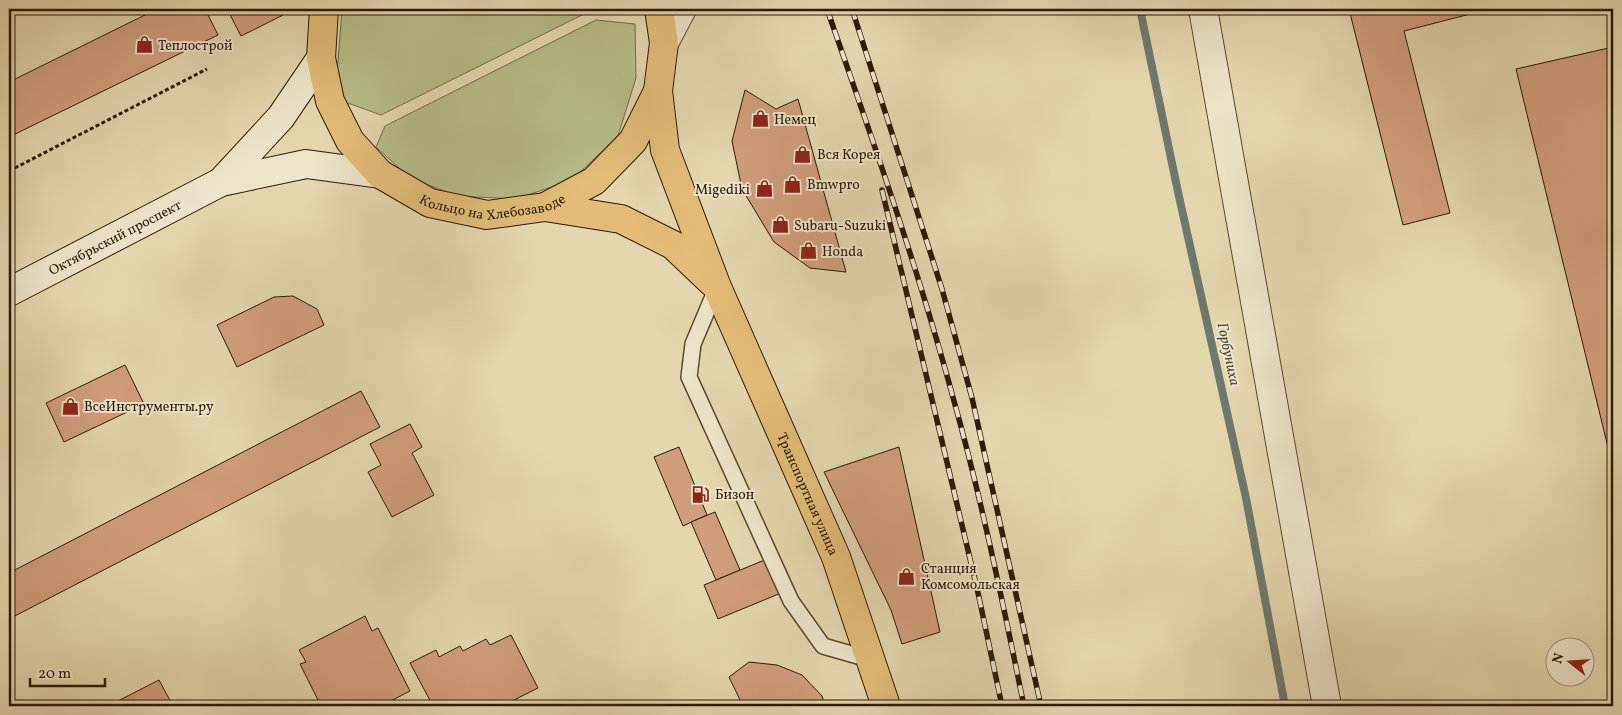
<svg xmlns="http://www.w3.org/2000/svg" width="1622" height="715" font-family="Vollkorn,serif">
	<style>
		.green { fill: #b7bd88; stroke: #716c46 }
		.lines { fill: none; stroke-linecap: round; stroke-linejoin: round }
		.stream { stroke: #6f786f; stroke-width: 8 }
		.building { fill: #d19e7d; stroke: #2b1a04 }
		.service-casing { stroke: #59492e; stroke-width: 18 }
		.minor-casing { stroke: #59492e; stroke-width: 30 }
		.tertiary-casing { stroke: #59492e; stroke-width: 30 }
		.secondary-casing { stroke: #2b1a04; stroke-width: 30 }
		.primary-casing { stroke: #2b1a04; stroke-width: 30 }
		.path { stroke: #2b1a04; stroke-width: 3; stroke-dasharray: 4 2.5; stroke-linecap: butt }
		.service { stroke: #ede5ca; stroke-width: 15 }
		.minor { stroke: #ede5ca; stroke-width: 28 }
		.tertiary { stroke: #ede5ca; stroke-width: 28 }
		.secondary { stroke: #ede5ca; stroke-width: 28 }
		.primary { stroke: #e2bc77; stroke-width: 28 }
		.rail-casing { stroke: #2b1a04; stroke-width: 5.5 }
		.rail { stroke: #ede5ca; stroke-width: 4; stroke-dasharray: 11; stroke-linecap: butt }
		.labels { text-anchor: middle; stroke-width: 4; stroke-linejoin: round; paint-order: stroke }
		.poi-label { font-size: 14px; fill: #2b1a04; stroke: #ede5ca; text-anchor: start }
		.street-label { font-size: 14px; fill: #2b1a04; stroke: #ede5ca }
		.water-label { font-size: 15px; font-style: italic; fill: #4d493a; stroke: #ede5ca }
	</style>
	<rect width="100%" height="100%" fill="#e4d7ae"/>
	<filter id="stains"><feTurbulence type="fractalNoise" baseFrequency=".004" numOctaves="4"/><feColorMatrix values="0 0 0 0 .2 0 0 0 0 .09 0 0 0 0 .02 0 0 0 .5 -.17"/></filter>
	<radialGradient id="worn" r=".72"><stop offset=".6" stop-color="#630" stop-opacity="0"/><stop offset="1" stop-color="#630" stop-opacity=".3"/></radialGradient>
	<g class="green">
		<polygon points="342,9 594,9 381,115 345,102 337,73"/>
		<polygon points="596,20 635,24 636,78 618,136 572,180 516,199 457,196 410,178 376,147 385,126"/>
	</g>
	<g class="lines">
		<polyline class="stream" points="1140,9 1178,192 1246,498 1285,706"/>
	</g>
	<g class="building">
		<polygon points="149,9 205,9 218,35 9,137 9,82 151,12"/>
		<polygon points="227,9 280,9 283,15 241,36"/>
		<polygon points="1349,9 1490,9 1404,31 1450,213 1403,225"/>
		<polygon points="1613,47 1613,468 1516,69"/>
		<polygon points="745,90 776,109 798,99 846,272 810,268 774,242 742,189 732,141"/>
		<polygon points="293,296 317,309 324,325 237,367 217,325 274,297"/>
		<polygon points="125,365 144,404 64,442 46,403"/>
		<polygon points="361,391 380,427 9,619 9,573"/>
		<polygon points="410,424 422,447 412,453 434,495 392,517 368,472 381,465 370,444"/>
		<polygon points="679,447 707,515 683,526 654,457"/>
		<polygon points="899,447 940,632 902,644 891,610 824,472"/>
		<polygon points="715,512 740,570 716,580 691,522"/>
		<polygon points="767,559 781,593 718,619 704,585"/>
		<polygon points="365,616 372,631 378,628 410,691 381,706 321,706 300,664 306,662 299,650"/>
		<polygon points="511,635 538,688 514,700 518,706 433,706 410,663 436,650 439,657 460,646 463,651 486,639 490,645"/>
		<polygon points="749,662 777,665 802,675 822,696 825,706 743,706 729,677"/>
		<polygon points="159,680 173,706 118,706 116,702"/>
	</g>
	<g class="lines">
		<defs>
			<polyline id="service" points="717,287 693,344 689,377 791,601 823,646 872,660"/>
			<polyline id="minor" points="1203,9 1327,706"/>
			<polyline id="tertiary" points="664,43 682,9"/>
			<g id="secondary">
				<polyline points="221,182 281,117 321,58"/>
				<path id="s1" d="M9,292L221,182L306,164L380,174"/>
			</g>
			<g id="primary">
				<path id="s2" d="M324,9L321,58L330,101L350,141L380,174L430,203L487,215L545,207L594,181L633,141L658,91L664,43L659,9"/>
				<path id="s3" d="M658,91L665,150L717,287L836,557L886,706"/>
				<polyline points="545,207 621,219 673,245 712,282"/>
			</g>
		</defs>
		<use href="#service" class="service-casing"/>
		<use href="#minor" class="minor-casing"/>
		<use href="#tertiary" class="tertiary-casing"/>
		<use href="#secondary" class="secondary-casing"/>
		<use href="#primary" class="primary-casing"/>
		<polyline class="path" points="9,171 207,69"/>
		<use href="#service" class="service"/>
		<use href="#minor" class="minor"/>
		<use href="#tertiary" class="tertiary"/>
		<use href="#secondary" class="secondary"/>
		<use href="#primary" class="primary"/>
		<defs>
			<g id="rail">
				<path d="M827,9C872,138 918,268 954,401C982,501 1003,604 1024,706"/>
				<polyline points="852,9 942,289 972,398 1041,706"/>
				<polyline points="882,190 977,588 1002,706"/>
			</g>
		</defs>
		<use href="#rail" class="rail-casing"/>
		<use href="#rail" class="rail"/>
	</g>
	<defs>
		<symbol id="shop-bare" viewBox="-9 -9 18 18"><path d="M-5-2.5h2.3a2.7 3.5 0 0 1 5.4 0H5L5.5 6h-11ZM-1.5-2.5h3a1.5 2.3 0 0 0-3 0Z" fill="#8f2418" stroke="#ede5ca" stroke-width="2.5" paint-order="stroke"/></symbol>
		<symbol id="fuel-bare" viewBox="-9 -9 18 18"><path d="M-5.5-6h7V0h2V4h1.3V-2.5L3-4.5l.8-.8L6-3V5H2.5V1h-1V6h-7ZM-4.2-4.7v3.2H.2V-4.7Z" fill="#8f2418" stroke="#ede5ca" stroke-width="2.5" paint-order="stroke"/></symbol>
	</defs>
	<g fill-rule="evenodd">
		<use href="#shop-bare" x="132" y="32" width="25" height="25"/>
		<use href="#shop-bare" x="748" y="106" width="25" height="25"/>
		<use href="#shop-bare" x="790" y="142" width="25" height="25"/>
		<use href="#shop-bare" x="780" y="172" width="25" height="25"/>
		<use href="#shop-bare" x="752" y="176" width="25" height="25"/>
		<use href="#shop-bare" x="768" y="212" width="25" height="25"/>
		<use href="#shop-bare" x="796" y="238" width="25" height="25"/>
		<use href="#shop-bare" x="58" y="394" width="25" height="25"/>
		<use href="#fuel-bare" x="688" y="482" width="25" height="25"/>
		<use href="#shop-bare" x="894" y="564" width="25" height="25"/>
	</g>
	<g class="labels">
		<g class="poi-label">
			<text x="158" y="50">Теплострой</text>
			<text x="774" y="124">Немец</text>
			<text x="817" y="159">Вся Корея</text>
			<text x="807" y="189">Bmwpro</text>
			<text x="750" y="194" text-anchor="end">Migediki</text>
			<text x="794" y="230">Subaru-Suzuki</text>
			<text x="822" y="256">Honda</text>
			<text x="84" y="411">ВсеИнструменты.ру</text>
			<text x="715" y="499">Бизон</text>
			<text x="921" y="573">Станция<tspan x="921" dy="16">Комсомольская</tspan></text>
		</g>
		<g class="street-label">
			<text dy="5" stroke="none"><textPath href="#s2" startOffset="304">Кольцо на Хлебозаводе</textPath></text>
			<text dy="5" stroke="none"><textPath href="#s1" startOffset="119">Октябрьский проспект</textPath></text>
			<text dy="5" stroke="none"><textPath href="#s3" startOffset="432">Транспортная улица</textPath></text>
		</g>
		<g class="water-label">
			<text transform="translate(1229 354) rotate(78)" y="5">Горбуниха</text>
		</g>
	</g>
	<rect width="1622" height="715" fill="none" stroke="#e4d7ae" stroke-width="30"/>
	<rect x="10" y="10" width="1602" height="695" fill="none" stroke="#2b1a04" stroke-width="2.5"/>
	<rect x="15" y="15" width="1592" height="685" fill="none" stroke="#2b1a04"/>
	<g transform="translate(1570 662) rotate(287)"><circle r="24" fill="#ede5ca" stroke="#9f947b"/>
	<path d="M0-4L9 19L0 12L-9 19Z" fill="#8f2418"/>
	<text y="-8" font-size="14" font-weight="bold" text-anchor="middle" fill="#2b1a04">N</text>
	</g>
	<path d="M30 678v8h75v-8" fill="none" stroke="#2b1a04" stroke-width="2.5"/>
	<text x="38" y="678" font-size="15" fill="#2b1a04" stroke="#ede5ca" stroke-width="4" paint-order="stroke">20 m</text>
	<rect width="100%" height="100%" filter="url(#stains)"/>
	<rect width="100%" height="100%" fill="url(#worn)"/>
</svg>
